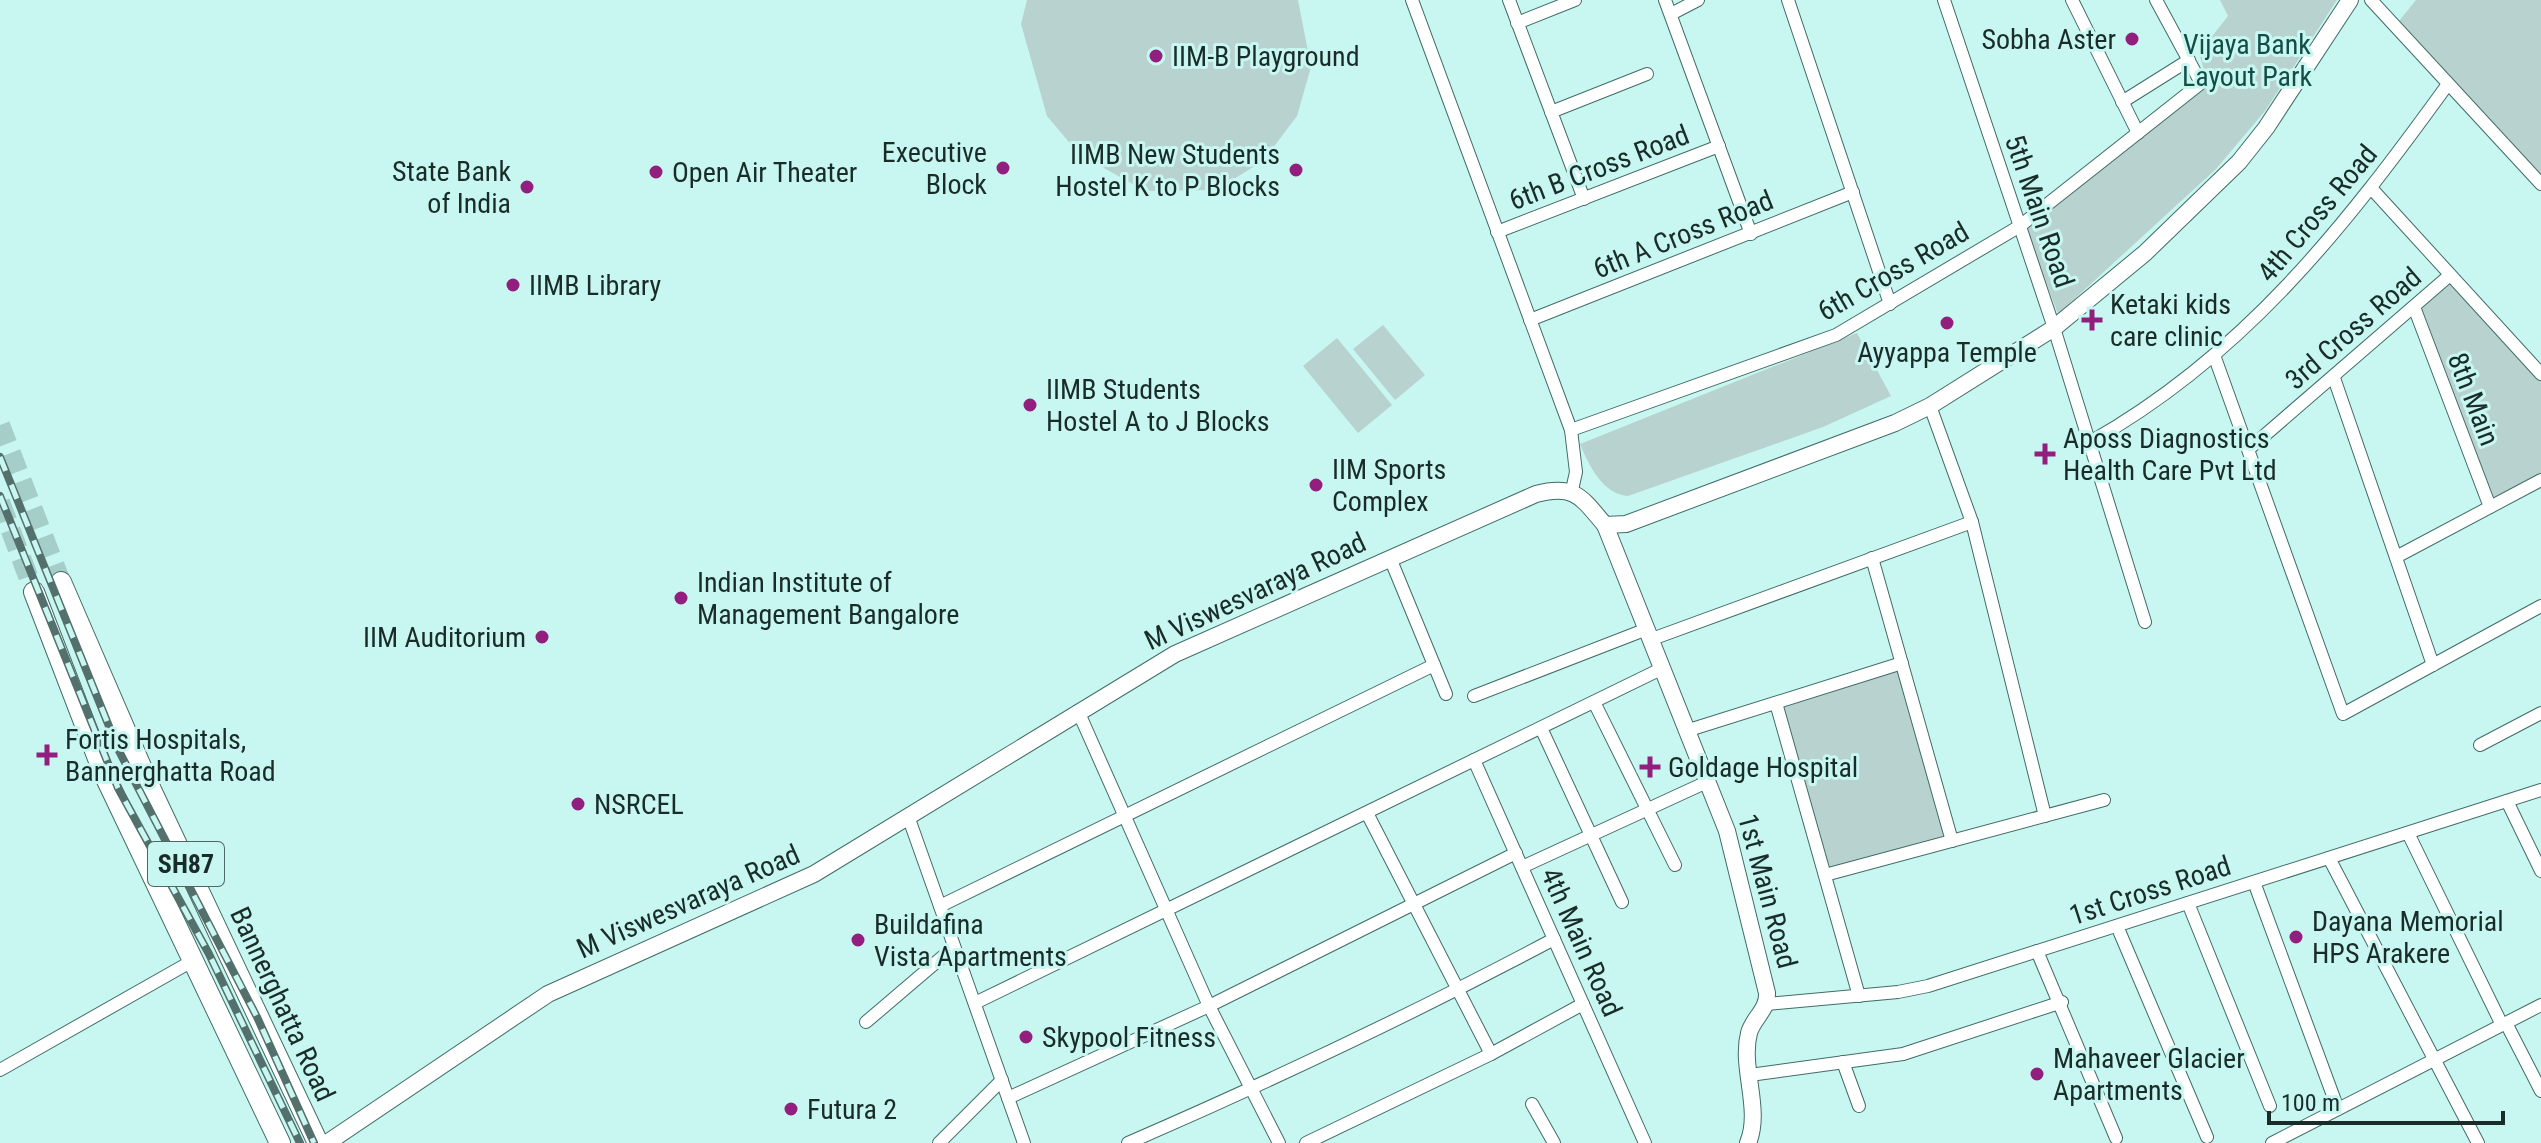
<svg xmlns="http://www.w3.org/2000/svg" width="2541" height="1143" font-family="'Roboto Condensed',sans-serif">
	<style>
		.green { fill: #b8d2cf }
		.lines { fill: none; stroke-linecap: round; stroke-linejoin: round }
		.primary-tunnel { stroke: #a5cec9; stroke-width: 20; stroke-dasharray: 20 10; stroke-linecap: butt }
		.minor-casing { stroke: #406c67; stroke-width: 14 }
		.tertiary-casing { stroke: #406c67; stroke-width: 18 }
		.primary-casing { stroke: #406c67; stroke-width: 22 }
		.minor { stroke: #fff; stroke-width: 12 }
		.tertiary { stroke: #fff; stroke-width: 16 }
		.primary { stroke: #fff; stroke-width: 20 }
		.rail-casing { stroke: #54706c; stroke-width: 8 }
		.rail { stroke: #c8f7f1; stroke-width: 5; stroke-dasharray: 15; stroke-linecap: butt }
		.poi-dot { fill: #921f7e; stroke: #c8f7f1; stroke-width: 3 }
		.labels { text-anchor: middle; stroke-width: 6; stroke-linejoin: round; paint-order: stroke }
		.shield { fill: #c8f7f1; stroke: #4e6965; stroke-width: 2 }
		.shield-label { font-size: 26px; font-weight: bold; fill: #192c29 }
		.poi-label { font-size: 28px; fill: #192c29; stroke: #c8f7f1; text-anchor: start }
		.park-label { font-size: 28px; fill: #144d48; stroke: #c8f7f1 }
		.street-label { font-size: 28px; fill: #192c29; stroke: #c8f7f1 }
	</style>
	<rect width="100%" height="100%" fill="#c8f7f1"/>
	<g class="green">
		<polygon points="1027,0 1298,0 1311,67 1297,116 1263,161 1216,190 1145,191 1079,154 1047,116 1021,24"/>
		<polygon points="2220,0 2337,0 2265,111 2216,169 2058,314 2026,229 2208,84 2199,53 2228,16"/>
		<polygon points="2416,0 2541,0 2541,184 2395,26"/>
		<polygon points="2450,275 2541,374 2541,480 2490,507 2414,307"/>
		<polygon points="1383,325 1425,375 1395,400 1353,349"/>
		<path d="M1857,333L1891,396L1823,427L1628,496C1602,494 1589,465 1580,444Z"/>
		<polygon points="1337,338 1392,405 1358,433 1303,366"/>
		<polygon points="1902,663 1952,841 1825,875 1776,703"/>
	</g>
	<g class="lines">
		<g class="primary-tunnel">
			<polyline points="0,425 61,582"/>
			<polyline points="0,502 34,592"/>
		</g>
		<defs>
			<g id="minor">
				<polyline points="1412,0 1571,430 1576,472 1572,490"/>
				<polyline points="1509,0 1584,199"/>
				<polyline points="1665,0 1751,234"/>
				<polyline points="1788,0 1890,304"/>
				<polyline points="1944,0 2054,328 2145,622"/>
				<polyline points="2072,0 2138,133"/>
				<polyline points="2371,0 2541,184"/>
				<polyline points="1671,14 1698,0"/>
				<polyline points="1517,23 1575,0"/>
				<polyline points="2122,102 2189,60"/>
				<polyline points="1551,112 1647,74"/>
				<polyline points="2372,189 2541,374"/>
				<polyline points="1497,232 1719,146"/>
				<polyline points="2414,307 2490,507"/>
				<polyline points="1530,320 1853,192"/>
				<polyline points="2214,355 2343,714 2541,606"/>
				<polyline points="2334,378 2433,665"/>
				<polyline points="1930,406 1972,522 2045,816"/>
				<polyline points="1571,430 1836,335 2020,226 2201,83 2156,0"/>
				<path d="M2090,442C2245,355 2346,225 2448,84"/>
				<polyline points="2250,448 2450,275"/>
				<polyline points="2396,557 2541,480"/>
				<polyline points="1390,558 1446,694"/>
				<polyline points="1872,558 1952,841"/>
				<polyline points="1652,639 1972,522"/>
				<polyline points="1474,696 1647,629"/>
				<polyline points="1594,702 1675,865"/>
				<polyline points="1776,703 1859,996"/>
				<polyline points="1078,711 1209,1006 1279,1143"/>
				<polyline points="1541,728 1622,902"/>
				<polyline points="1689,730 1902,663"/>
				<polyline points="2480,745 2541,713"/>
				<polyline points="1474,760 1645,1143"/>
				<polyline points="2507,801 2541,871"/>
				<polyline points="1367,813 1491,1054"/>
				<polyline points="908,816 1024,1143"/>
				<polyline points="2408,833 2502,1025"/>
				<polyline points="2329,858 2478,1143"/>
				<polyline points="1522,867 1709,781"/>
				<polyline points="1825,875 2104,800"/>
				<polyline points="2254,882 2338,1109"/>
				<polyline points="2188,903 2270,1106"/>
				<polyline points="940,906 1434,665"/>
				<polyline points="2117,926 2207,1137"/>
				<polyline points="2037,951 2116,1138"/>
				<polyline points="975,1003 1663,668"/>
				<polyline points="1767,1004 1898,992 1928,986 2541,790"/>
				<polyline points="866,1022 954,947"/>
				<polyline points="2506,1023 2541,1091"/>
				<polyline points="1843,1062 1859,1106"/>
				<polyline points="0,1070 194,960"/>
				<polyline points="1750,1075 1903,1054 2062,1002"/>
				<polyline points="1008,1098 1209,1006 1516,853"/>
				<polyline points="1532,1104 1554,1143"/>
				<polyline points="939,1143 1002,1080"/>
				<path d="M1128,1143C1273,1080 1415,1013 1554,939"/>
				<polyline points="1306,1143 1491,1054 1583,1004"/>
				<polyline points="2272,1143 2541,1005"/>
			</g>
			<g id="tertiary">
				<path d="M1605,525L1727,831L1767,993C1768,1010 1753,1018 1749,1033C1740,1068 1762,1109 1748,1143"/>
				<path d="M327,1143L548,994L814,874L1175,654L1536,494C1575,484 1581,497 1605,525L1626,524L1895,423L1930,406L2054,328L2145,253L2239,162L2266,128L2350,0"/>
			</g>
			<g id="primary">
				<polyline points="61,582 152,792 318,1143"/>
				<polyline points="34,592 104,774 280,1143"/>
			</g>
		</defs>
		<use href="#minor" class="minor-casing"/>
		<use href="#tertiary" class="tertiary-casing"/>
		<use href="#primary" class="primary-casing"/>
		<use href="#minor" class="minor"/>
		<use href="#tertiary" class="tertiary"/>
		<use href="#primary" class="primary"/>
		<defs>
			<g id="rail">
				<polyline points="0,457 119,751 257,1017 314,1143"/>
				<polyline points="0,496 118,788 209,954 300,1143"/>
			</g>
		</defs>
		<use href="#rail" class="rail-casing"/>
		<use href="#rail" class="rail"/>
	</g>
	<g class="poi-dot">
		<circle cx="2132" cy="39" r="8"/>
		<circle cx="1156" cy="56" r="8"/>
		<circle cx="1003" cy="168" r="8"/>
		<circle cx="1296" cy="170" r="8"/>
		<circle cx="656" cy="172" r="8"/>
		<circle cx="527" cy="187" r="8"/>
		<circle cx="513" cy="285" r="8"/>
		<path d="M2088 308h8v8h8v8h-8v8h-8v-8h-8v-8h8z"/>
		<circle cx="1947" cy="323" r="8"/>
		<circle cx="1030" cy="405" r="8"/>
		<path d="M2041 442h8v8h8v8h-8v8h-8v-8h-8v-8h8z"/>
		<circle cx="1316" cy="485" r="8"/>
		<circle cx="681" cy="598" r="8"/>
		<circle cx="542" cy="637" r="8"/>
		<path d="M43 743h8v8h8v8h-8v8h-8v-8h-8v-8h8z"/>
		<path d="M1646 755h8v8h8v8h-8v8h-8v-8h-8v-8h8z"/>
		<circle cx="578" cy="804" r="8"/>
		<circle cx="2296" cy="937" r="8"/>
		<circle cx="858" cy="940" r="8"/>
		<circle cx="1026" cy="1037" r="8"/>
		<circle cx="2037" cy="1074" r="8"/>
		<circle cx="791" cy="1109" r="8"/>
	</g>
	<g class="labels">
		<rect class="shield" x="148" y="842" width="76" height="44" rx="6"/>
		<g class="shield-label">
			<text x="186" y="873">SH87</text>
		</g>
		<g class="poi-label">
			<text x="2116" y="49" text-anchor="end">Sobha Aster</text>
			<text x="1172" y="66">IIM-B Playground</text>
			<text x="987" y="162" text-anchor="end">Executive<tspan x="987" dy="32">Block</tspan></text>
			<text x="1280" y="164" text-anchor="end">IIMB New Students<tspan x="1280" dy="32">Hostel K to P Blocks</tspan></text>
			<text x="511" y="181" text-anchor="end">State Bank<tspan x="511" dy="32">of India</tspan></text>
			<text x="672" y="182">Open Air Theater</text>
			<text x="529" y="295">IIMB Library</text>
			<text x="2110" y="314">Ketaki kids<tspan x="2110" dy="32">care clinic</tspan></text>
			<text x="1947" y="362" text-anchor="middle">Ayyappa Temple</text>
			<text x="1046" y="399">IIMB Students<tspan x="1046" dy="32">Hostel A to J Blocks</tspan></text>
			<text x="2063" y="448">Aposs Diagnostics<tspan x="2063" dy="32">Health Care Pvt Ltd</tspan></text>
			<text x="1332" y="479">IIM Sports<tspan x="1332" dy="32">Complex</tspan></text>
			<text x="697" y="592">Indian Institute of<tspan x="697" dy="32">Management Bangalore</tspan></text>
			<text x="526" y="647" text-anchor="end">IIM Auditorium</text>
			<text x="65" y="749">Fortis Hospitals,<tspan x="65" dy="32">Bannerghatta Road</tspan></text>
			<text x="1668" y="777">Goldage Hospital</text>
			<text x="594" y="814">NSRCEL</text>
			<text x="2312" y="931">Dayana Memorial<tspan x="2312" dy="32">HPS Arakere</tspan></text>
			<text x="874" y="934">Buildafina<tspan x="874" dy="32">Vista Apartments</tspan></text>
			<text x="1042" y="1047">Skypool Fitness</text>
			<text x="2053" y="1068">Mahaveer Glacier<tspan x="2053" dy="32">Apartments</tspan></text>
			<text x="807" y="1119">Futura 2</text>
		</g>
		<g class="park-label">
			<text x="2247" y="54">Vijaya Bank<tspan x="2247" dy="32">Layout Park</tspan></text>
		</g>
		<g class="street-label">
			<text transform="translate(1599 167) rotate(-21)" y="10">6th B Cross Road</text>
			<text transform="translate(2040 211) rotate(71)" y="10">5th Main Road</text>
			<text transform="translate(2317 213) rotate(-50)" y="10">4th Cross Road</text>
			<text transform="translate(1683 234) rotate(-22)" y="10">6th A Cross Road</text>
			<text transform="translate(1893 271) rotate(-30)" y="10">6th Cross Road</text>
			<text transform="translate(2353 328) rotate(-41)" y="10">3rd Cross Road</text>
			<text transform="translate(2474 399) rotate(69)" y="10">8th Main</text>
			<text transform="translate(1255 591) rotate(-25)" y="10">M Viswesvaraya Road</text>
			<text transform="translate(2150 890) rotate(-18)" y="10">1st Cross Road</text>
			<text transform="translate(1768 891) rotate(75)" y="10">1st Main Road</text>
			<text transform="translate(688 901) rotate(-24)" y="10">M Viswesvaraya Road</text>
			<text transform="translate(1582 942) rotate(66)" y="10">4th Main Road</text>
			<text transform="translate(283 1004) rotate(65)" y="10">Bannerghatta Road</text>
		</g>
	</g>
	<path d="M2269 1111v12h234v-12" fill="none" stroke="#192c29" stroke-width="4"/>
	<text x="2281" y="1111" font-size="24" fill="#192c29" stroke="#c8f7f1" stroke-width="6" paint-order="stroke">100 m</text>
</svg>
